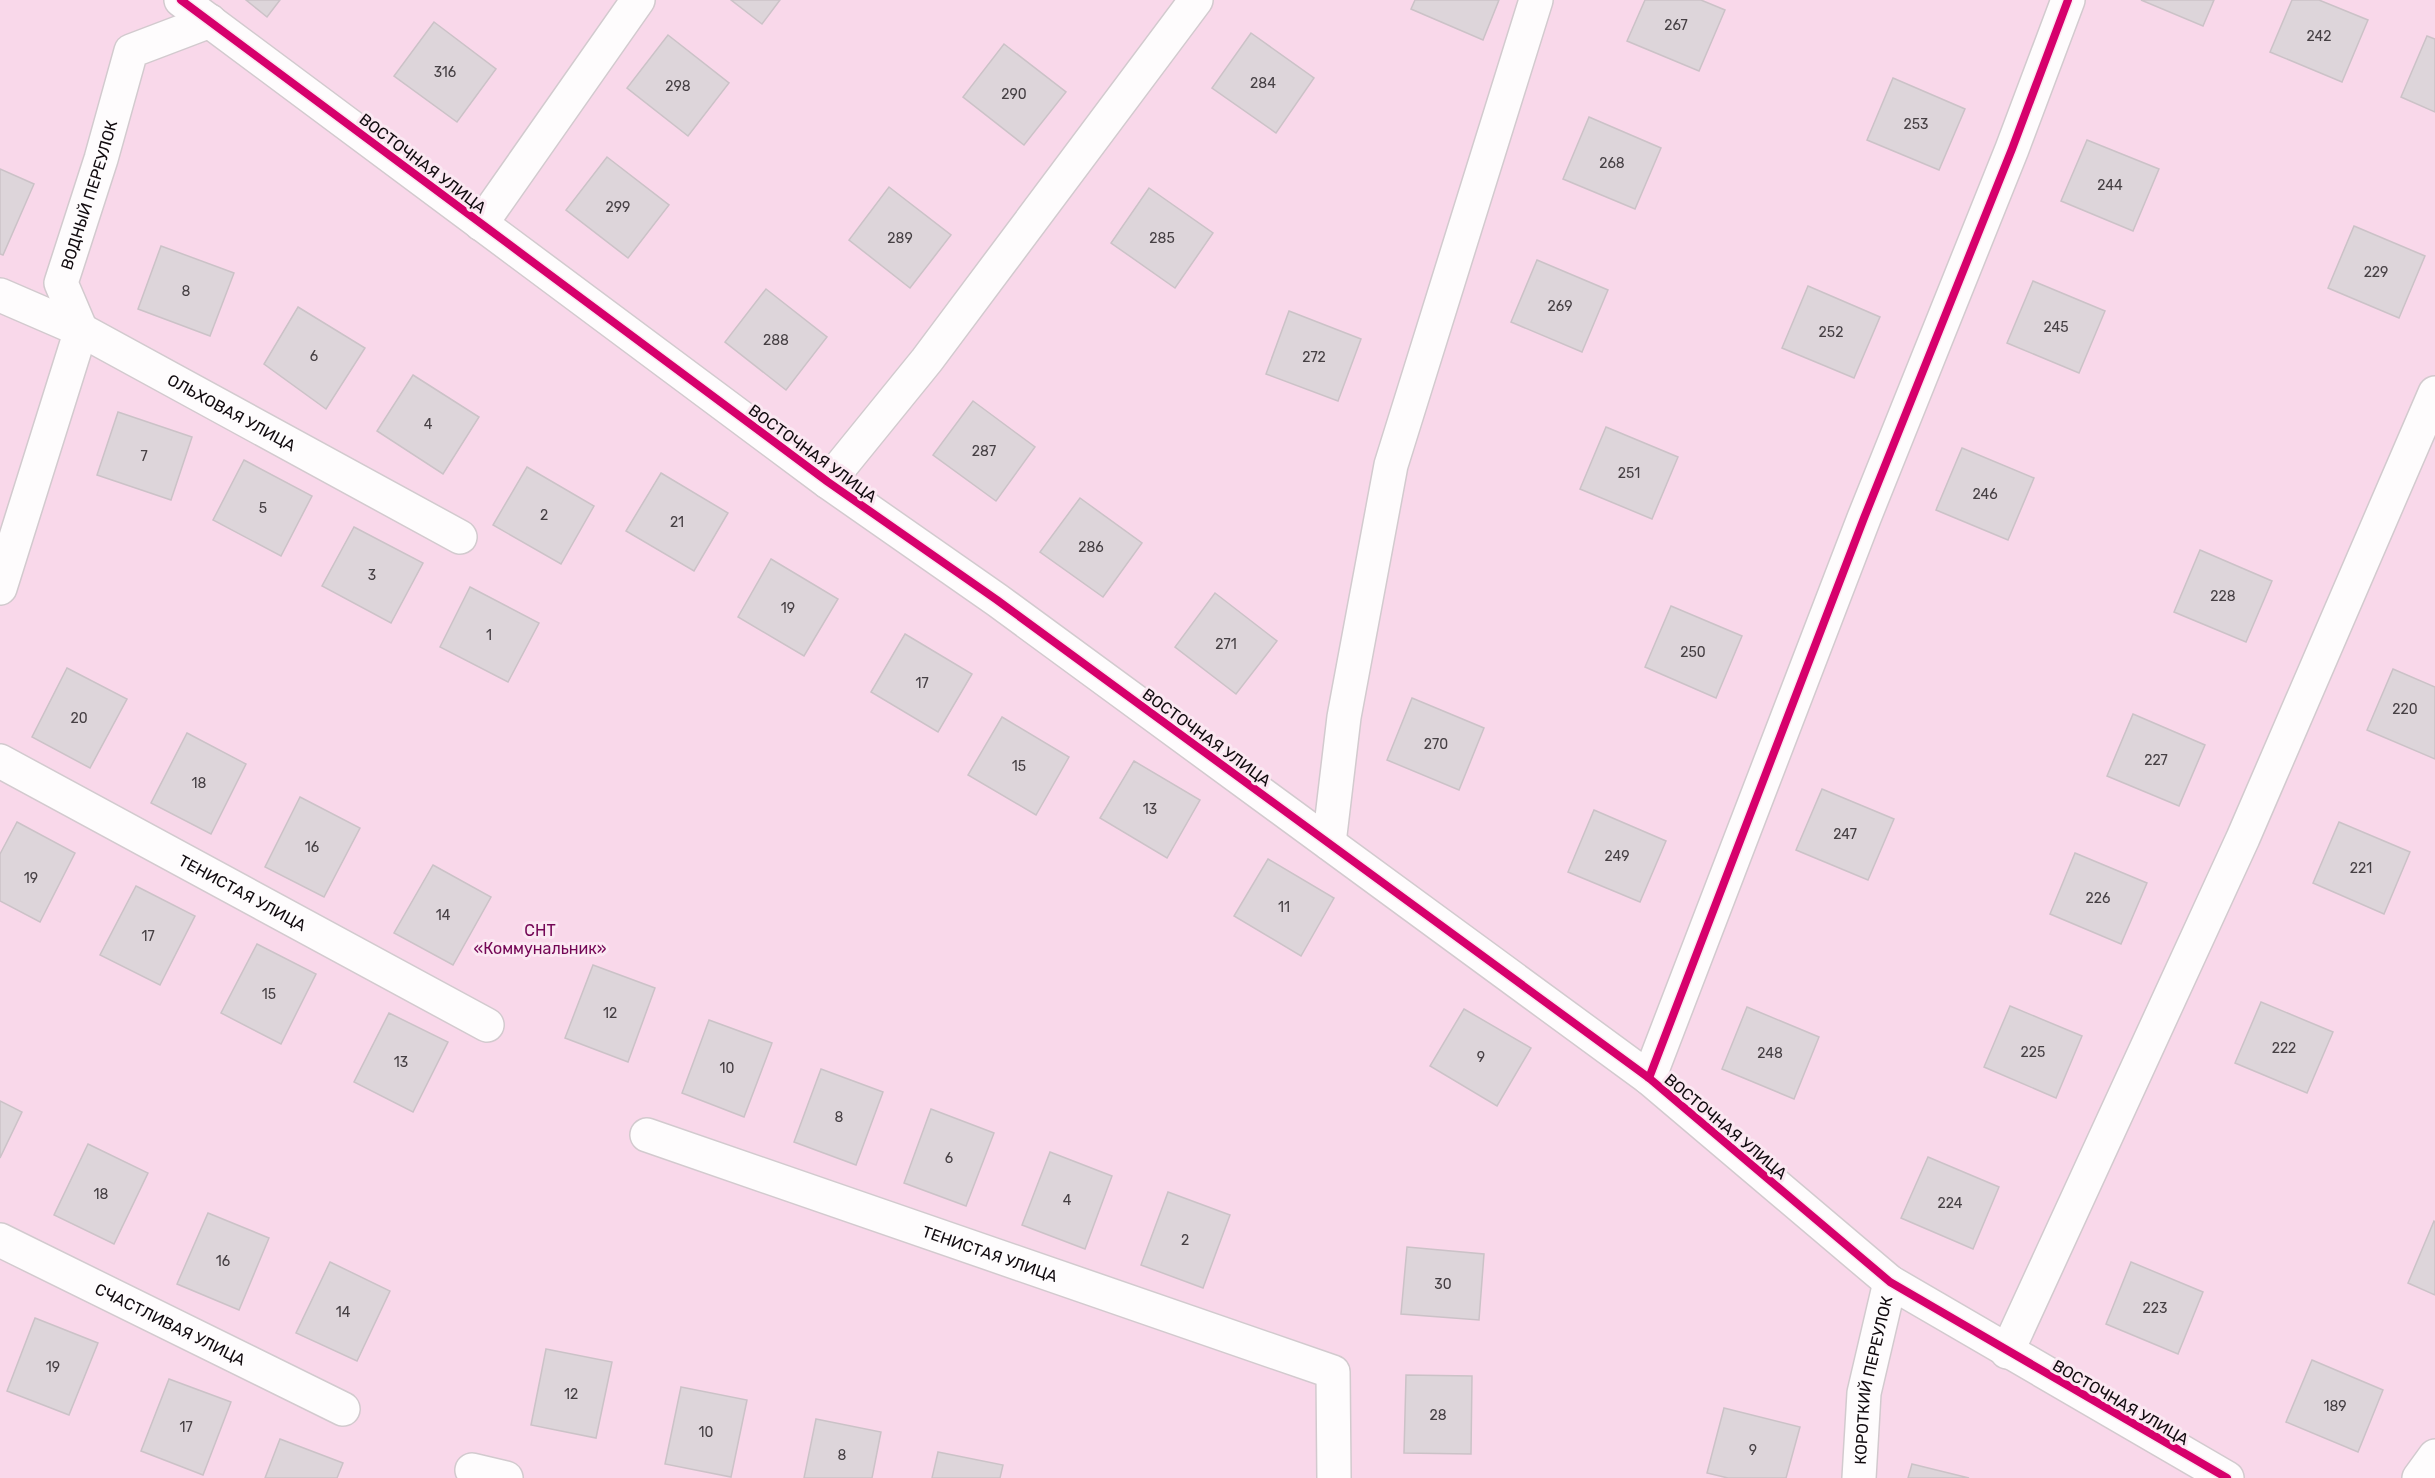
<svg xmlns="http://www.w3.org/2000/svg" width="2435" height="1478" font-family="Rubik,sans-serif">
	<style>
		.green { fill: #f9d8ea }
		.building { fill: #ddd5da; stroke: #cbc2c7; stroke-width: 1.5 }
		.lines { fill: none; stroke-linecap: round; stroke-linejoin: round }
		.street-casing { stroke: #d2cace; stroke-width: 36 }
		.street { stroke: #fefcfd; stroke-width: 33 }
		.cycleway-casing { stroke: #fbe8f2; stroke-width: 11 }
		.cycleway { stroke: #d6006c; stroke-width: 8 }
		.labels { text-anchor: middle; stroke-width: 6; stroke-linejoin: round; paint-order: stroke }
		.number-label { font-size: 14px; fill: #464044 }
		.street-label { font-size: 16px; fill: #110b0f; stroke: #fbe8f2 }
		.park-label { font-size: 16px; fill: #730655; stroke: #fbe8f2 }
	</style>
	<rect width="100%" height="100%" fill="#f7ecf2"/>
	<rect class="green" x="0" y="0" width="2435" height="1478"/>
	<g class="building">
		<polygon points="246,0 280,0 267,17"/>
		<polygon points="731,0 780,0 762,24"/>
		<polygon points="1415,0 1499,0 1483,40 1411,9"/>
		<polygon points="1645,0 1701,0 1725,10 1699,71 1627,41"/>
		<polygon points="2141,0 2214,0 2203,26"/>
		<polygon points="2292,0 2319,0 2368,20 2342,82 2270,52"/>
		<polygon points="434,22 496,69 457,122 394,76"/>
		<polygon points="1251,33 1314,78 1276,133 1212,88"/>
		<polygon points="668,35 729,83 688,136 627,88"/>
		<polygon points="2427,36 2435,39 2435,112 2401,97"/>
		<polygon points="1004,44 1066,92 1024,145 963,97"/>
		<polygon points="1893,78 1965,109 1939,170 1867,140"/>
		<polygon points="1589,117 1661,148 1635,209 1563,179"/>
		<polygon points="2087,140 2159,169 2133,231 2061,201"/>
		<polygon points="607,157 669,205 628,258 566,210"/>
		<polygon points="0,169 34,184 3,255 0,254"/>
		<polygon points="889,187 951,235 910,288 849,240"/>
		<polygon points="1149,188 1213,233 1175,288 1111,243"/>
		<polygon points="2354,226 2425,256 2399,318 2328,288"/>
		<polygon points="161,246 234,273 210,336 138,309"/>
		<polygon points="1537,260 1608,290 1582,352 1511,322"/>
		<polygon points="2033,281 2105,311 2079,373 2007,343"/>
		<polygon points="1808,286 1880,317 1854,378 1782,348"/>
		<polygon points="766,289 827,337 786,390 725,342"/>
		<polygon points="298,307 365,348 326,409 264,364"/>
		<polygon points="1289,311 1361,339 1338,401 1266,374"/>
		<polygon points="413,375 479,417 443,474 377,431"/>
		<polygon points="973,401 1035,447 996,501 933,455"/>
		<polygon points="118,412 192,437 171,500 97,475"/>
		<polygon points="1606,427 1678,457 1652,519 1580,489"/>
		<polygon points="1962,448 2034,478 2008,540 1936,510"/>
		<polygon points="244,460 312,496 281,556 213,520"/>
		<polygon points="527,467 594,506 561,564 493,525"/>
		<polygon points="661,473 728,513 694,571 626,531"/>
		<polygon points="1080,498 1142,543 1103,597 1040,552"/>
		<polygon points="354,527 423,563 391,623 322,586"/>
		<polygon points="2200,550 2272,581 2246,642 2174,612"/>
		<polygon points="771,559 838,599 804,656 738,617"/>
		<polygon points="470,587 539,623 508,682 440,647"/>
		<polygon points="1215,593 1277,641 1236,694 1175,647"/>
		<polygon points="1671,606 1742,636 1716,698 1645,667"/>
		<polygon points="905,634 972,674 938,732 871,692"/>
		<polygon points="67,668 127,699 90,768 32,737"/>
		<polygon points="2393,669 2435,687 2435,759 2367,730"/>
		<polygon points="1412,698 1484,728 1459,790 1387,760"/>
		<polygon points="2133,714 2205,745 2179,806 2107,776"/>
		<polygon points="1002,717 1069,757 1036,815 968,775"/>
		<polygon points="187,733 246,764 211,834 151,803"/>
		<polygon points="1134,761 1200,800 1167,858 1100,818"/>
		<polygon points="1822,789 1894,819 1868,880 1796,850"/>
		<polygon points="300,797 360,828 324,897 265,867"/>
		<polygon points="1594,810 1666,841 1640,902 1568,872"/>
		<polygon points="17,822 75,853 40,922 0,901 0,854"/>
		<polygon points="2339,822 2410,852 2384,914 2313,883"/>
		<polygon points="2075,853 2147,883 2121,944 2050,914"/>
		<polygon points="1268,859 1334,898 1301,956 1234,916"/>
		<polygon points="433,865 491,897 453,965 394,933"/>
		<polygon points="136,886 195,916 160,985 100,955"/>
		<polygon points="257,944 316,974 281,1044 221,1013"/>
		<polygon points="593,965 655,988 628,1062 565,1038"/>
		<polygon points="2261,1002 2333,1032 2307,1093 2235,1063"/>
		<polygon points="2010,1006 2082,1036 2056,1098 1984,1067"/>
		<polygon points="1747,1007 1819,1037 1794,1099 1722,1069"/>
		<polygon points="1464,1009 1531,1048 1497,1106 1430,1066"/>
		<polygon points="389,1013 448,1042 413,1112 354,1082"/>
		<polygon points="709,1020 772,1043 744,1117 682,1093"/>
		<polygon points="821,1069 883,1092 856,1165 794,1142"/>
		<polygon points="0,1101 22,1112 0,1158"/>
		<polygon points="931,1109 994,1133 966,1206 904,1183"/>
		<polygon points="88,1144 148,1173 114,1244 54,1215"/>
		<polygon points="1050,1152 1112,1176 1085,1249 1022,1225"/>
		<polygon points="1928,1157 1999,1187 1973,1249 1901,1218"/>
		<polygon points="1168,1192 1230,1215 1203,1288 1141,1265"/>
		<polygon points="208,1213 269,1238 239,1310 177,1284"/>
		<polygon points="2434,1221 2435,1222 2435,1295 2408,1283"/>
		<polygon points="1407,1247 1484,1254 1479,1320 1401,1314"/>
		<polygon points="330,1262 390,1291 357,1361 296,1333"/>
		<polygon points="2131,1262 2203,1292 2178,1354 2106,1324"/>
		<polygon points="35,1318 98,1343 69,1415 7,1391"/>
		<polygon points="546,1349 612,1362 596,1438 531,1425"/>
		<polygon points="2312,1360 2383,1390 2358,1452 2286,1422"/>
		<polygon points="1406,1375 1472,1376 1471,1454 1404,1453"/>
		<polygon points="169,1379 231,1402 203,1475 141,1451"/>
		<polygon points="681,1387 747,1400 731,1477 665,1464"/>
		<polygon points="1724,1408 1800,1427 1786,1478 1728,1478 1707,1473"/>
		<polygon points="816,1419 881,1432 872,1478 804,1478"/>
		<polygon points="280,1439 343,1463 337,1478 265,1478"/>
		<polygon points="938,1452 1003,1465 1000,1478 932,1478"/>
		<polygon points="1912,1464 1969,1478 1908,1478"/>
	</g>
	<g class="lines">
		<defs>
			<g id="street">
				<polyline points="181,0 828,482 997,600 1649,1078 1890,1282 2227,1478"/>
				<polyline points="481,224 638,0"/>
				<path id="s1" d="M0,295L81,330L460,537"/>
				<polyline points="828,482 927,360 1196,0"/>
				<path id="s2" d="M0,588L81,330L61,283L101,159L131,51L210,21"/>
				<path id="s3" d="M0,761L487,1025"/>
				<polyline points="1329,843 1344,717 1391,465 1536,0"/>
				<polyline points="1649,1078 1864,518 2012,149 2068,0"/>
				<path id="s4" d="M647,1135L1333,1372L1334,1478"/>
				<path id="s5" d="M0,1240L343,1409"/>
				<polyline points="2007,1352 2243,838 2435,393"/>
				<polyline points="472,1470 506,1478"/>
				<path id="s6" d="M1859,1478L1864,1393L1890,1282"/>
				<polyline points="2419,1478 2435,1456"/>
			</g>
		</defs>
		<use href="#street" class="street-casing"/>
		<use href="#street" class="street"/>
		<defs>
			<g id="cycleway">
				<polyline points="181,0 828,482 997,600 1649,1078 1890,1282 2227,1478"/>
				<polyline points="1649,1078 1864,518 2012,149 2068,0"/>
			</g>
		</defs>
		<use href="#cycleway" class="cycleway-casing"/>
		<use href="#cycleway" class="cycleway"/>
	</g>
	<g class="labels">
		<g class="number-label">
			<text x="1676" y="30">267</text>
			<text x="2319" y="41">242</text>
			<text x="445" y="77">316</text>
			<text x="1263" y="88">284</text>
			<text x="678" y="91">298</text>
			<text x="1014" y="99">290</text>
			<text x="1916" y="129">253</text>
			<text x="1612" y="168">268</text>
			<text x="2110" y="190">244</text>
			<text x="618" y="212">299</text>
			<text x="900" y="243">289</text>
			<text x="1162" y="243">285</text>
			<text x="2376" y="277">229</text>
			<text x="186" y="296">8</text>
			<text x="1560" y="311">269</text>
			<text x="2056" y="332">245</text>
			<text x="1831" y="337">252</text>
			<text x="776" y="345">288</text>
			<text x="314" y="361">6</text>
			<text x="1314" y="362">272</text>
			<text x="428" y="429">4</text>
			<text x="984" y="456">287</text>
			<text x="144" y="461">7</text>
			<text x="1629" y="478">251</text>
			<text x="1985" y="499">246</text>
			<text x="263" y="513">5</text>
			<text x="544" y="520">2</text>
			<text x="677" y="527">21</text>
			<text x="1091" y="552">286</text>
			<text x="372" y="580">3</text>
			<text x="2223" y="601">228</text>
			<text x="788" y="613">19</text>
			<text x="489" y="640">1</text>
			<text x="1226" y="649">271</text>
			<text x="1693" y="657">250</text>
			<text x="922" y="688">17</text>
			<text x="2405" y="714">220</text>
			<text x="79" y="723">20</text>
			<text x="1436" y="749">270</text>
			<text x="2156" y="765">227</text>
			<text x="1019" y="771">15</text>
			<text x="199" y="788">18</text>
			<text x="1150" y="814">13</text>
			<text x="1845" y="839">247</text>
			<text x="312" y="852">16</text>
			<text x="1617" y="861">249</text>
			<text x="2361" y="873">221</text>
			<text x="31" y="883">19</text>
			<text x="2098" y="903">226</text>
			<text x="1284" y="912">11</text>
			<text x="443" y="920">14</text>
			<text x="148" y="941">17</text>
			<text x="269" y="999">15</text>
			<text x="610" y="1018">12</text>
			<text x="2284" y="1053">222</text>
			<text x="2033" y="1057">225</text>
			<text x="1770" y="1058">248</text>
			<text x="1481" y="1062">9</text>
			<text x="401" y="1067">13</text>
			<text x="727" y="1073">10</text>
			<text x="839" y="1122">8</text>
			<text x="949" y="1163">6</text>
			<text x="101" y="1199">18</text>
			<text x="1067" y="1205">4</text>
			<text x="1950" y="1208">224</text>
			<text x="1185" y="1245">2</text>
			<text x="223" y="1266">16</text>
			<text x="1443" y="1289">30</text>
			<text x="2155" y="1313">223</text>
			<text x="343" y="1317">14</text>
			<text x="53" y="1372">19</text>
			<text x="571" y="1399">12</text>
			<text x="2335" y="1411">189</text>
			<text x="1438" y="1420">28</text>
			<text x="186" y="1432">17</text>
			<text x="706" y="1437">10</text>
			<text x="1753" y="1455">9</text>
			<text x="842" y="1460">8</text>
		</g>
		<g class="street-label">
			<text transform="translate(423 163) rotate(37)" y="6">ВОСТОЧНАЯ УЛИЦА</text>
			<text dy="6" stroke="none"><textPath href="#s2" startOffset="414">ВОДНЫЙ ПЕРЕУЛОК</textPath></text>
			<text dy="6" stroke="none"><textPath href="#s1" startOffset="260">ОЛЬХОВАЯ УЛИЦА</textPath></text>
			<text transform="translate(813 453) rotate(36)" y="6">ВОСТОЧНАЯ УЛИЦА</text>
			<text transform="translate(1207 737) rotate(36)" y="6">ВОСТОЧНАЯ УЛИЦА</text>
			<text dy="6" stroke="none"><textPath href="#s3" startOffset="276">ТЕНИСТАЯ УЛИЦА</textPath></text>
			<text transform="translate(1726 1126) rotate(40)" y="6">ВОСТОЧНАЯ УЛИЦА</text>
			<text dy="6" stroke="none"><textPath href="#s4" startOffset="363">ТЕНИСТАЯ УЛИЦА</textPath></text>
			<text dy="6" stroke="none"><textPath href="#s5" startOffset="190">СЧАСТЛИВАЯ УЛИЦА</textPath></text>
			<text dy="6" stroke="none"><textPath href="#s6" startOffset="99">КОРОТКИЙ ПЕРЕУЛОК</textPath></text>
			<text transform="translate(2121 1402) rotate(30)" y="6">ВОСТОЧНАЯ УЛИЦА</text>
		</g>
		<g class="park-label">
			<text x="540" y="936">СНТ<tspan x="540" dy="18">«Коммунальник»</tspan></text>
		</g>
	</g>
</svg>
